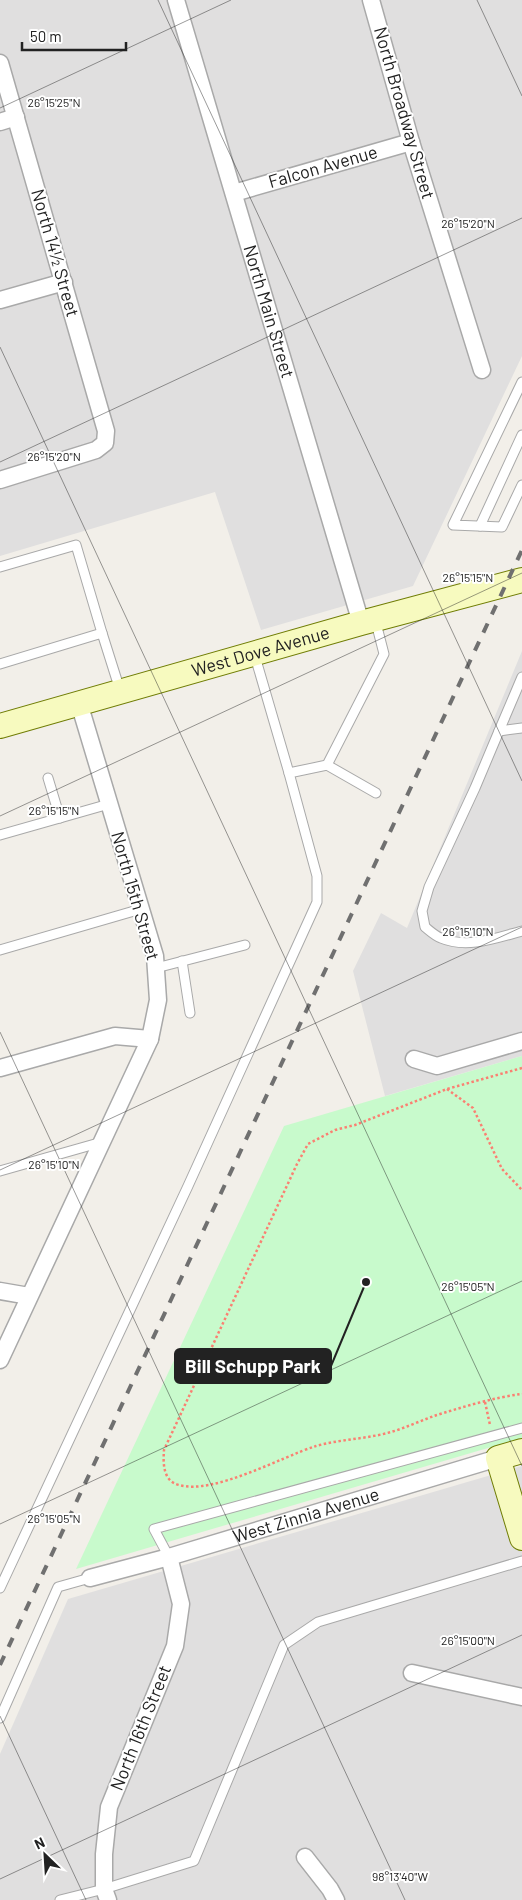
<svg xmlns="http://www.w3.org/2000/svg" width="522" height="1900" font-family="Barlow,sans-serif">
	<style>
		.residential { fill: #e0dfdf }
		.park { fill: #c8facc }
		.lines { fill: none; stroke-linecap: round; stroke-linejoin: round }
		.lane-casing { stroke: #a9a9a9; stroke-width: 11 }
		.street-casing { stroke: #a9a9a9; stroke-width: 19 }
		.secondary-casing { stroke: #707d05; stroke-width: 26 }
		.path { stroke: #fa8072; stroke-width: 2.5; stroke-dasharray: 2.5 2.5; stroke-linecap: butt }
		.lane { stroke: #fff; stroke-width: 9 }
		.street { stroke: #fff; stroke-width: 16 }
		.secondary { stroke: #f7fabf; stroke-width: 24 }
		.rail { stroke: #707070; stroke-width: 4; stroke-dasharray: 10 10; stroke-linecap: butt }
		.ticks { fill: none; stroke: #222; stroke-width: 1; stroke-opacity: 0.45 }
		.labels { text-anchor: middle; stroke-width: 4; stroke-linejoin: round; paint-order: stroke }
		.street-label { font-size: 18px; fill: #222; stroke: #fff }
		.ticks-label { font-size: 12px; text-anchor: middle; fill: #222; stroke: #fff; stroke-width: 4; stroke-linejoin: round; paint-order: stroke }
		.leader { fill: none; stroke: #222; stroke-width: 2 }
		.callout-dot { fill: #222; stroke: #fff; stroke-width: 2 }
		.callout { fill: #222; stroke: #222; stroke-width: 2 }
		.callout-label { font-size: 19px; text-anchor: middle; font-weight: bold; fill: #fff }
	</style>
	<rect width="100%" height="100%" fill="#f2efe9"/>
	<g class="residential">
		<polygon points="0,0 522,0 522,356 413,586 261,630 215,492 0,556"/>
		<polygon points="522,651 522,1056 385,1096 353,971 381,913 407,928"/>
		<polygon points="522,1466 522,1900 0,1900 0,1754 68,1599"/>
	</g>
	<polygon class="park" points="522,1056 522,1438 76,1569 284,1126"/>
	<g class="lines">
		<defs>
			<g id="lane">
				<polyline points="522,382 453,525 502,527 522,485"/>
				<polyline points="480,526 522,435"/>
				<polyline points="0,567 76,545 102,633"/>
				<polyline points="254,653 289,773 327,765 384,654 375,619"/>
				<polyline points="0,664 102,633 120,690"/>
				<polyline points="522,677 499,731 522,728"/>
				<path d="M499,731L475,788L429,887L422,911L425,927C430,931 435,936 441,938C467,949 496,938 522,931"/>
				<polyline points="327,765 376,793"/>
				<polyline points="48,778 60,818"/>
				<polyline points="0,835 109,804"/>
				<polyline points="0,950 141,909"/>
				<polyline points="182,961 190,1013"/>
				<polyline points="156,968 245,945"/>
				<polyline points="0,1171 102,1142"/>
				<polyline points="169,1557 154,1529 522,1428"/>
				<polyline points="0,1588 188,1186 317,902 317,876 289,773"/>
				<polyline points="0,1718 58,1587 90,1578"/>
				<polyline points="60,1900 104,1889 194,1861 284,1645 318,1622 522,1561"/>
			</g>
			<g id="street">
				<path id="s1" d="M176,0L361,623"/>
				<polyline points="371,0 411,142 482,370"/>
				<polyline points="0,63 106,431 105,443 96,450 0,480"/>
				<polyline points="0,122 16,117"/>
				<polyline points="234,193 411,142"/>
				<polyline points="0,300 64,282"/>
				<polyline points="414,1059 437,1066 522,1041"/>
				<polyline points="0,1068 115,1036 150,1039"/>
				<polyline points="0,1291 29,1296"/>
				<polyline points="0,1360 150,1039 158,1000 155,956 79,703"/>
				<path id="s2" d="M90,1578L169,1557L498,1458"/>
				<polyline points="412,1673 522,1697"/>
				<polyline points="305,1857 330,1889 336,1900"/>
				<polyline points="108,1900 104,1889 104,1854 109,1807 175,1646 181,1604 169,1557"/>
			</g>
			<g id="secondary">
				<path id="s3" d="M0,726L361,623L522,580"/>
				<polyline points="522,1451 498,1458 522,1538"/>
			</g>
		</defs>
		<use href="#lane" class="lane-casing"/>
		<use href="#street" class="street-casing"/>
		<use href="#secondary" class="secondary-casing"/>
		<g class="path">
			<path d="M522,1068L447,1089L355,1125L335,1130L308,1144L297,1164L164,1450C163,1464 163,1481 179,1485C214,1495 281,1457 316,1446C341,1439 367,1439 391,1432C405,1428 420,1421 434,1416C459,1408 495,1397 522,1394"/>
			<polyline points="447,1089 473,1108 502,1169 522,1190"/>
			<polyline points="485,1402 490,1425"/>
		</g>
		<use href="#lane" class="lane"/>
		<use href="#street" class="street"/>
		<use href="#secondary" class="secondary"/>
		<polyline class="rail" points="0,1665 522,550"/>
	</g>
	<path class="ticks" d="M158,0L522,781M477,0L522,96M0,108L231,0M0,347L522,1466M0,462L522,218M0,816L522,573M0,1032L405,1900M0,1170L522,927M0,1524L522,1281M0,1716L86,1900M0,1879L522,1635"/>
	<g class="labels">
		<g class="street-label">
			<text transform="translate(404 113) rotate(74)" y="6">North Broadway Street</text>
			<text transform="translate(323 167) rotate(-16)" y="6">Falcon Avenue</text>
			<text transform="translate(55 253) rotate(74)" y="6">North 14½ Street</text>
			<text dy="6" stroke="none"><textPath href="#s1" startOffset="325">North Main Street</textPath></text>
			<text dy="6" stroke="none"><textPath href="#s3" startOffset="271">West Dove Avenue</textPath></text>
			<text transform="translate(135 896) rotate(74)" y="6">North 15th Street</text>
			<text dy="6" stroke="none"><textPath href="#s2" startOffset="225">West Zinnia Avenue</textPath></text>
			<text transform="translate(141 1728) rotate(-68)" y="6">North 16th Street</text>
		</g>
	</g>
	<g class="ticks-label">
		<text x="54" y="107">26°15'25"N</text>
		<text x="468" y="228">26°15'20"N</text>
		<text x="54" y="461">26°15'20"N</text>
		<text x="468" y="582">26°15'15"N</text>
		<text x="54" y="815">26°15'15"N</text>
		<text x="468" y="936">26°15'10"N</text>
		<text x="54" y="1169">26°15'10"N</text>
		<text x="468" y="1291">26°15'05"N</text>
		<text x="54" y="1523">26°15'05"N</text>
		<text x="468" y="1645">26°15'00"N</text>
		<text x="400" y="1881">98°13'40"W</text>
	</g>
	<path class="leader" d="M366 1282L331 1366"/>
	<circle class="callout-dot" cx="366" cy="1282" r="5"/>
	<rect class="callout" x="175" y="1349" width="156" height="34" rx="5"/>
	<g class="callout-label">
		<text x="253" y="1373">Bill Schupp Park</text>
	</g>
	<g transform="translate(45 1855) rotate(335)" stroke="#ffffff" stroke-width="4" paint-order="stroke">
	<path d="M0-4L9 19L0 12L-9 19Z" fill="#222222"/>
	<text y="-8" font-size="14" font-weight="bold" text-anchor="middle" fill="#222222">N</text>
	</g>
	<path d="M22 42v8h104v-8" fill="none" stroke="#222222" stroke-width="2.5"/>
	<text x="30" y="42" font-size="15" fill="#222222" stroke="#ffffff" stroke-width="4" paint-order="stroke">50 m</text>
</svg>
